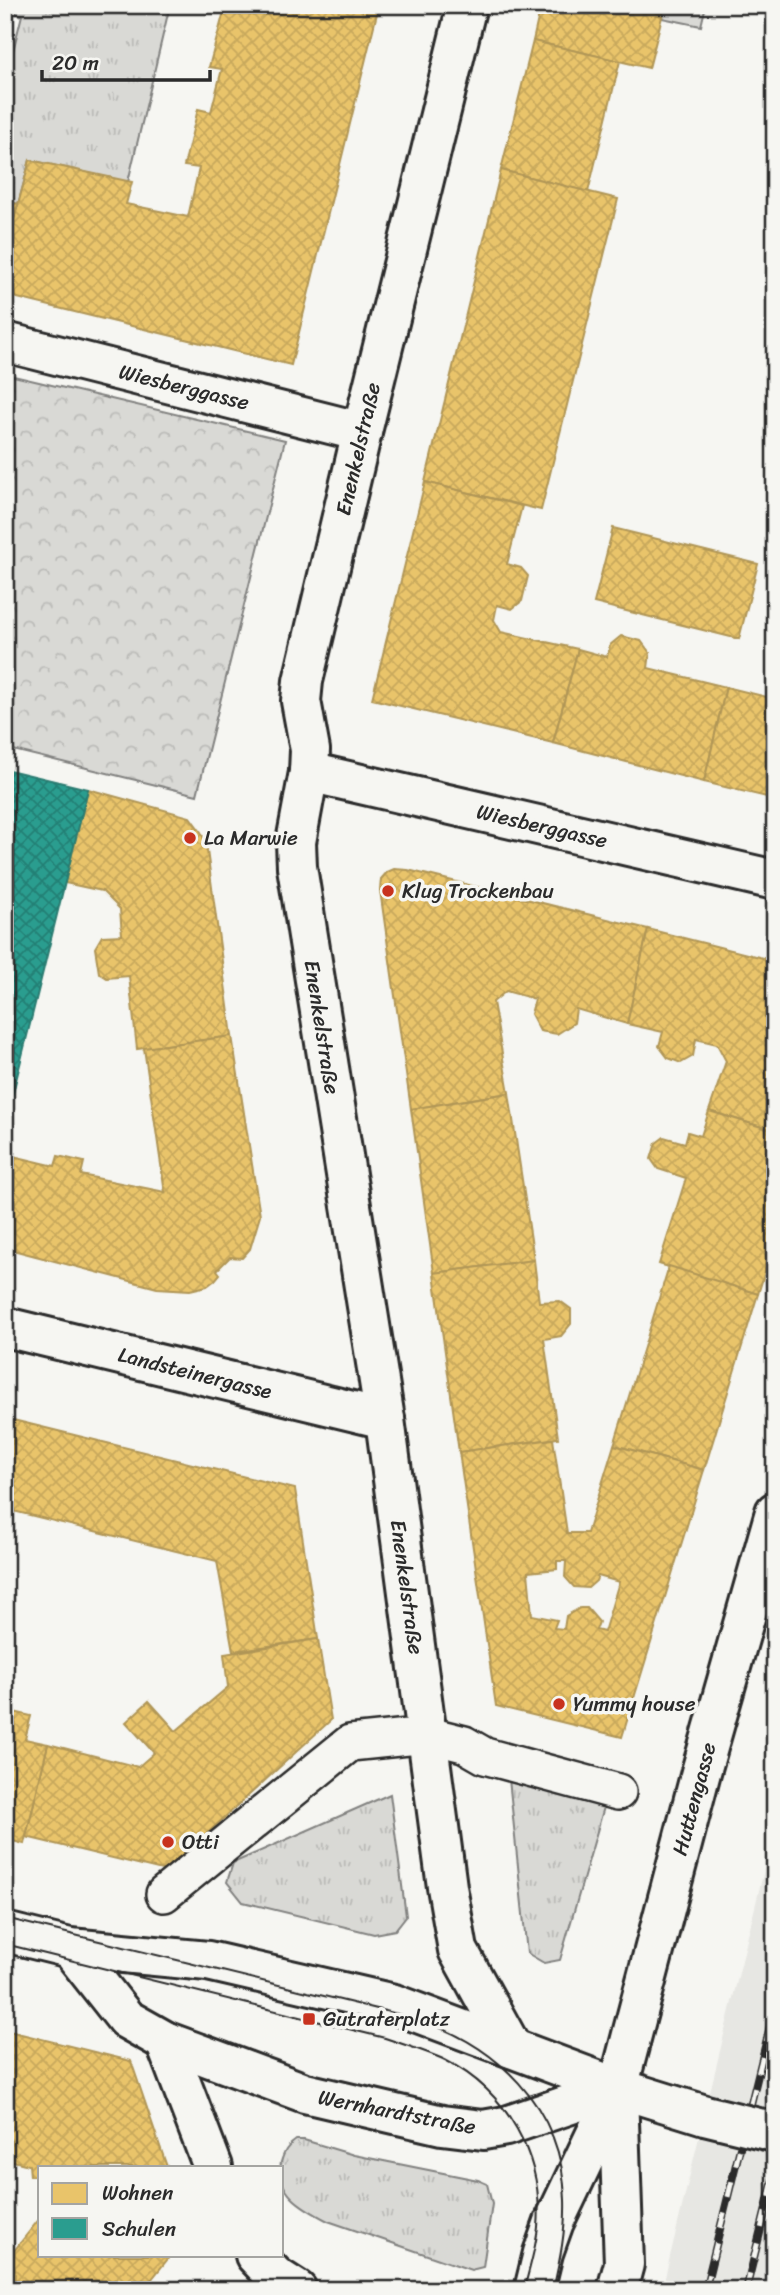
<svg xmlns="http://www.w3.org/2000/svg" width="780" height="2295" font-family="Sriracha,sans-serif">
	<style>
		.built { fill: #e7e7e3 }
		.grass { fill: url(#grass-tufts); stroke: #828280; stroke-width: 2 }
		.park { fill: url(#park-crowns); stroke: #828280; stroke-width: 2 }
		.homes { fill: url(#homes-cross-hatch); stroke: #b09657; stroke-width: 2; fill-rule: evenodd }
		.schools { fill: url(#schools-cross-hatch); stroke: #2a7b71; stroke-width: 2 }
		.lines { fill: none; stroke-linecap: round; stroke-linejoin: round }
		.pedestrian-casing { stroke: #2b2b2b; stroke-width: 40 }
		.minor-casing { stroke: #2b2b2b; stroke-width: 44 }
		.tertiary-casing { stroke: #2b2b2b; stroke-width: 44 }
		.secondary-casing { stroke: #2b2b2b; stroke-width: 44 }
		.pedestrian { stroke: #f6f6f2; stroke-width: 35 }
		.minor { stroke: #f6f6f2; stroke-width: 38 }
		.tertiary { stroke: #f6f6f2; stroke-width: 38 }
		.secondary { stroke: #f6f6f2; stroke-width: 38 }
		.tram { stroke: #2b2b2b; stroke-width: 2 }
		.rail-casing { stroke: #2b2b2b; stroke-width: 8 }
		.rail { stroke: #f6f6f2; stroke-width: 5; stroke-dasharray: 16; stroke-linecap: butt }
		.secondary-bridge-casing { stroke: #2b2b2b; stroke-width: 44; stroke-linecap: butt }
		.secondary-bridge { stroke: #f6f6f2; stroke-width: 38 }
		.poi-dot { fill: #c8321e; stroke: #f6f6f2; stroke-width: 2.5 }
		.labels { text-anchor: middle; stroke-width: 7; stroke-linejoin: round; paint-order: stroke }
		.street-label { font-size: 21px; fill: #2b2b2b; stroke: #f6f6f2 }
		.poi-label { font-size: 21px; fill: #2b2b2b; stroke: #f6f6f2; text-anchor: start }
	</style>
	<defs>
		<pattern id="grass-tufts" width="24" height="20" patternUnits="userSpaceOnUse" patternTransform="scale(1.75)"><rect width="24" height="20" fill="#d9d9d5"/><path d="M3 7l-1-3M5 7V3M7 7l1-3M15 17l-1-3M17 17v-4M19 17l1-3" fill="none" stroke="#babab7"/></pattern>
		<pattern id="park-crowns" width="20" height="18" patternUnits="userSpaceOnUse" patternTransform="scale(1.75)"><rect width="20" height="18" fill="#d9d9d5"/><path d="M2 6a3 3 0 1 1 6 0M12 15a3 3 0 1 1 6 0" fill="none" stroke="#babab7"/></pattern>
		<pattern id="homes-cross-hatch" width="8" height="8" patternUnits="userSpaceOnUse" patternTransform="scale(1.75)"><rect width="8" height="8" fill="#e9c46a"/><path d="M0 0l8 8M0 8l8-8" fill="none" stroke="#c8a95c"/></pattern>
		<pattern id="schools-cross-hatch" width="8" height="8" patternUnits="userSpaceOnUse" patternTransform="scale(1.75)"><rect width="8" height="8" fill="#2a9d8f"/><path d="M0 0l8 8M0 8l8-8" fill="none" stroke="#248075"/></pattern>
	</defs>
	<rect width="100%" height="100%" fill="#f6f6f2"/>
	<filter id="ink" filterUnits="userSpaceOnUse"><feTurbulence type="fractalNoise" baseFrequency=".0143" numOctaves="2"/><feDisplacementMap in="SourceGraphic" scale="14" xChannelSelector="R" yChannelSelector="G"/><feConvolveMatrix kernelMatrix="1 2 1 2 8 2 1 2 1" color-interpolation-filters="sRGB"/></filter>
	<g filter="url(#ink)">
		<polygon class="built" points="775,1825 775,2290 662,2290 674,2240"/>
		<g class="grass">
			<polygon points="5,5 170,5 128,182 30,160 18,204 5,201 5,83 22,15 5,11"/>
			<polygon points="665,5 706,5 701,26 662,18"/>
			<polygon points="509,1779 606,1800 560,1960 544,1963 527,1953"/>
			<polygon points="390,1794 406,1916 395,1930 374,1934 243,1902 227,1882 233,1863"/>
			<path d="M296,2140H304L354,2155L478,2180L487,2184L492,2204L483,2267L471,2270L328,2221C303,2208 275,2193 281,2162C284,2152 287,2146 296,2140Z"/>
		</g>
		<polygon class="park" points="5,374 285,440 197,795 5,748"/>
		<g class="homes">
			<polygon points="252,5 379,5 291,365 5,295 5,253 30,160 132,182 126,204 188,217 199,168 184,166 198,109 211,112 222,69 209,67 225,8 249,14"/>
			<polygon points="541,5 665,5 649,68 533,41"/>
			<polygon points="533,41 620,61 588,192 501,170"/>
			<polygon points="501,170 618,199 541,510 425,482"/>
			<polygon points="5,201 18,204 5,253"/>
			<polygon points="425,482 522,506 507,564 521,568 528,576 522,601 512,609 497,605 494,620 501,632 578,649 553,743 372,699"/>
			<polygon points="613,528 758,564 739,639 594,603"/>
			<polygon points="621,636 641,641 650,653 648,668 726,687 704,782 553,743 578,649 607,657 610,645"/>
			<polygon points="726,687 775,699 775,799 704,782"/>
			<polygon points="88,789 190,817 201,832 206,843 232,1036 137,1049 129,976 107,978 99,973 95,948 102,936 122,935 120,909 102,891 65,883"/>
			<polygon points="394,869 408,870 648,929 627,1024 576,1009 574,1023 557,1034 540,1031 531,1014 535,999 506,991 493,1002 509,1093 411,1109 380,890 381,879 387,872"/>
			<polygon points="648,929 775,961 775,1131 709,1111 726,1061 717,1044 696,1039 693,1056 681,1063 668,1058 659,1046 663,1032 627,1024"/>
			<polygon points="232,1036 260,1216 250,1249 242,1258 230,1257 217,1270 220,1274 215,1280 207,1286 190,1290 157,1288 5,1248 5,1154 55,1166 58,1156 84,1162 81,1175 165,1192 144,1048"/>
			<polygon points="509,1093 534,1260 434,1273 411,1109"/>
			<polygon points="709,1111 775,1131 775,1239 758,1294 659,1264 686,1178 658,1169 651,1159 656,1143 664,1137 685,1143 688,1132 701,1136"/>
			<polygon points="534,1260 539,1302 560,1301 571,1309 571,1324 561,1336 544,1339 558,1438 459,1452 434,1273"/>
			<polygon points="669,1266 758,1294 704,1470 614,1445"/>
			<polygon points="5,1418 295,1489 318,1639 233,1651 217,1561 5,1509"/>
			<path d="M553,1439L567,1533H587L614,1445L704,1470L622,1737L496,1706L459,1452ZM557,1561H566L565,1577L574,1587L588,1588L596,1581L598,1576L619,1582L604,1632L596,1630L599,1622L587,1608H580L566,1616L564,1629L554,1628L557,1620L532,1615L528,1572L557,1569Z"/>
			<polygon points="318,1639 331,1720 166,1871 26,1837 48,1744 138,1767 154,1753 126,1722 149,1701 176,1731 228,1687 224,1654"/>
			<polygon points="5,1710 31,1716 25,1739 48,1744 24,1844 5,1839"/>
			<polygon points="5,2030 131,2061 167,2167 40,2167 40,2178 40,2176 30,2176 29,2165 5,2159"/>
			<polygon points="40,2218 40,2255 171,2255 143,2290 5,2290 5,2262"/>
		</g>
		<polygon class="schools" points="5,769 88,789 5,1125"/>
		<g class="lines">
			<defs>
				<polyline id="pedestrian" points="164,1894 350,1743 428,1735 464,1744 485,1756 618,1792"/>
				<g id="minor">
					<polyline points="467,5 362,432 303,681 301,701 310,750 309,772 296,842 297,867 385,1419 447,1887 458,1950 512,2048"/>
					<polyline points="5,342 362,432"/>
					<polyline points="309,772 775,880"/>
					<polyline points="5,1327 385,1419"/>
					<polyline points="165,2041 213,2167"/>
					<polyline points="255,2255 275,2276 297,2290"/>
				</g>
				<g id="tertiary">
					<polyline points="534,2290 543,2253 554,2222 618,2088 701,1772 775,1512"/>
					<polyline points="617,2290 624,2264 618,2093"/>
				</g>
				<g id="secondary">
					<polyline points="5,1932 70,1948 208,1961 394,2004 618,2088 705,2115"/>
					<polyline points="70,1948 126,2019 165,2041 305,2093 442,2125 483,2130 506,2126 618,2088"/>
				</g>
			</defs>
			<use href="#pedestrian" class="pedestrian-casing"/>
			<use href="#minor" class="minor-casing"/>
			<use href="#tertiary" class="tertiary-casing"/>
			<use href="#secondary" class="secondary-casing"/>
			<use href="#pedestrian" class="pedestrian"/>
			<use href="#minor" class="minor"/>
			<use href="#tertiary" class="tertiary"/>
			<use href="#secondary" class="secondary"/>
			<g class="tram">
				<path d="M5,1918L410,2017C495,2042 563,2106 565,2200C566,2231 560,2260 553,2290"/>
				<path d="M5,1944L385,2038C405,2045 426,2051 445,2060C507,2091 544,2158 538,2227C536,2248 529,2269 524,2290"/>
			</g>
			<defs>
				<g id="rail">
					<polyline points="705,2290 775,2006"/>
					<polyline points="746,2290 775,2172"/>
				</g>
			</defs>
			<use href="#rail" class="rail-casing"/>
			<use href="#rail" class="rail"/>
			<defs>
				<polyline id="secondary-bridge" points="705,2115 775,2132"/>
			</defs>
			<use href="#secondary-bridge" class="secondary-bridge-casing"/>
			<use href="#secondary-bridge" class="secondary-bridge"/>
		</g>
	</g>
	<g class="poi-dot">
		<circle cx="190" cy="838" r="7"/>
		<circle cx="388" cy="891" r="7"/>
		<circle cx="559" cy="1704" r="7"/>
		<circle cx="168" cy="1842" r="7"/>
		<rect x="302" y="2012" width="14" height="14" rx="3.5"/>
	</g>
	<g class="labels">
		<g class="street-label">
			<text transform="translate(184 387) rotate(14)" y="7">Wiesberggasse</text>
			<text transform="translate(358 449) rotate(-77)" y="7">Enenkelstraße</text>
			<text transform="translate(542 826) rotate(13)" y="7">Wiesberggasse</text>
			<text transform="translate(322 1027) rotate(81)" y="7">Enenkelstraße</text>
			<text transform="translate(195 1373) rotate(14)" y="7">Landsteinergasse</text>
			<text transform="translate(407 1587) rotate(82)" y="7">Enenkelstraße</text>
			<text transform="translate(694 1799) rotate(-75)" y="7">Huttengasse</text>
			<text transform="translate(397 2112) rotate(11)" y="7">Wernhardtstraße</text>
		</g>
		<g class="poi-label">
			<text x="204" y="845">La Marwie</text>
			<text x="402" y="898">Klug Trockenbau</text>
			<text x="573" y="1711">Yummy house</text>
			<text x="182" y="1849">Otti</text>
			<text x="323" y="2026">Gutraterplatz</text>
		</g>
	</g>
	<rect width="780" height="2295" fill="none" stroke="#f6f6f2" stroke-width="28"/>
	<rect x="14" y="14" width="752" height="2267" fill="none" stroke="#2b2b2b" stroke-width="2.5" filter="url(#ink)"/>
	<rect x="38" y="2166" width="245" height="91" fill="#f6f6f2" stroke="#a5a5a2" stroke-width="2"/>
	<rect x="52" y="2183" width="35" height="21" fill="#e9c46a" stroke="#a5a5a2" stroke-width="2"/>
	<text x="102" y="2200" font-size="21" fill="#2b2b2b">Wohnen</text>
	<rect x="52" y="2218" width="35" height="21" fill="#2a9d8f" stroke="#a5a5a2" stroke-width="2"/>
	<text x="102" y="2236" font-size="21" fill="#2b2b2b">Schulen</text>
	<path d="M42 70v10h168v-10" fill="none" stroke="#2b2b2b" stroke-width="3.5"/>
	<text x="52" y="70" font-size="21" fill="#2b2b2b" stroke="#f6f6f2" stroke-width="5" paint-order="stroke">20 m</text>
</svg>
